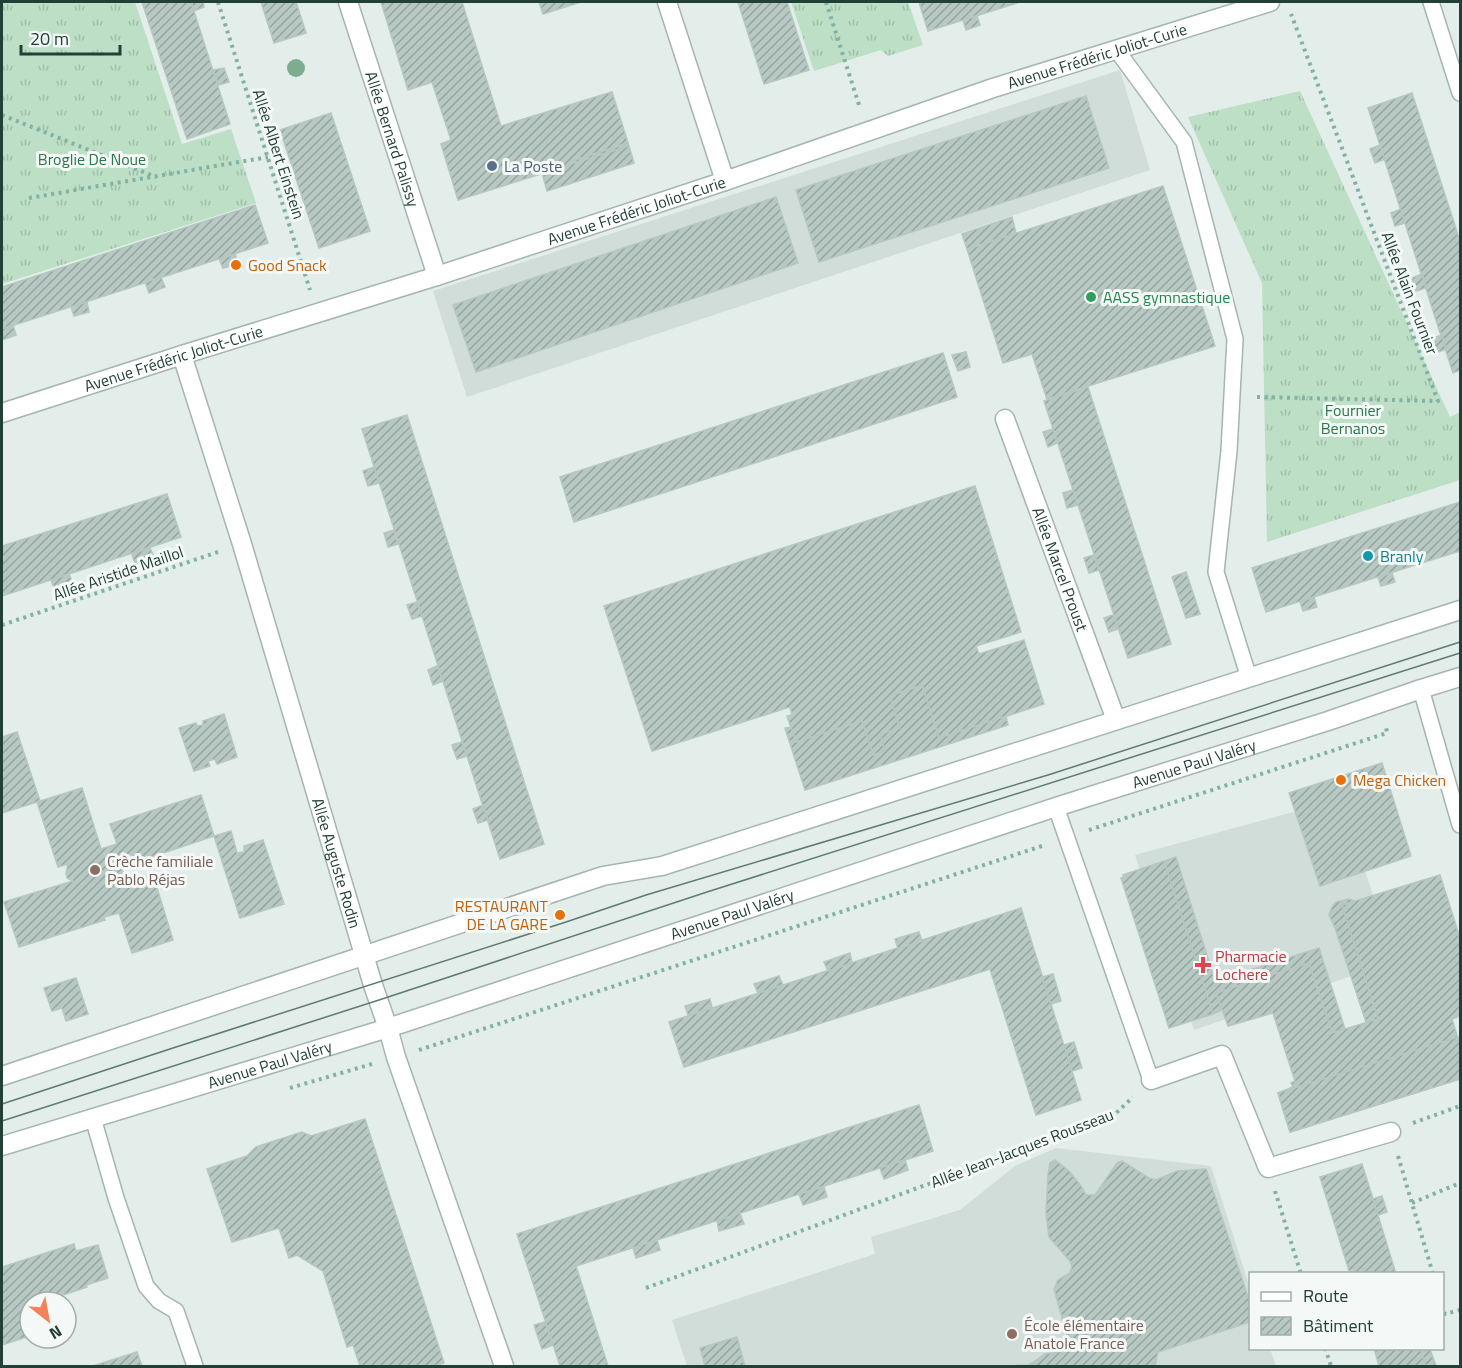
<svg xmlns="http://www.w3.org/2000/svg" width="1462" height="1368" font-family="'Titillium Web',sans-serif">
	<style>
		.built { fill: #d1ddd8 }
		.grass { fill: url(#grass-tufts) }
		.building { fill: url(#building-hatch); stroke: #b5c7c0; stroke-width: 1.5 }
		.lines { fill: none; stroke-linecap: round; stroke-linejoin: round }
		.service-casing { stroke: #a5b5b0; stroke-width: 18 }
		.minor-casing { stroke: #a5b5b0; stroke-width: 21 }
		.path { stroke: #83b1a3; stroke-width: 4; stroke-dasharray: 3 4.5; stroke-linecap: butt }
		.service { stroke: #fff; stroke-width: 15 }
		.minor { stroke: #fff; stroke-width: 18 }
		.tram { stroke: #5d7a73; stroke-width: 1.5 }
		.tree { fill: #7eac91 }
		.service-dot { fill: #5c6f8a; stroke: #f4f9f7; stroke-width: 2 }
		.food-dot { fill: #e8710a; stroke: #f4f9f7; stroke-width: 2 }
		.leisure-dot { fill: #2e9e5b; stroke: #f4f9f7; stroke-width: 2 }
		.culture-dot { fill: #0f9aa8; stroke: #f4f9f7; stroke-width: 2 }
		.education-dot { fill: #8d6e63; stroke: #f4f9f7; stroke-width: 2 }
		.health-dot { fill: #e0444e; stroke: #f4f9f7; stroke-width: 2 }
		.labels { text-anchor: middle; stroke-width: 6; stroke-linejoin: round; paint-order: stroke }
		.street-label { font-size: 16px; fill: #223f38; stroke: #f4f9f7 }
		.park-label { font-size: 16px; fill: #2c7749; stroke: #f4f9f7 }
		.service-label { font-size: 16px; fill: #4e5e75; stroke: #f4f9f7; text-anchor: start }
		.food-label { font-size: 16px; fill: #c56008; stroke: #f4f9f7; text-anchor: start }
		.leisure-label { font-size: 16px; fill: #27864d; stroke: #f4f9f7; text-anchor: start }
		.culture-label { font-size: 16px; fill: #0d838f; stroke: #f4f9f7; text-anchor: start }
		.education-label { font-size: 16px; fill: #785e54; stroke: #f4f9f7; text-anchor: start }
		.health-label { font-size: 16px; fill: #be3a42; stroke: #f4f9f7; text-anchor: start }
	</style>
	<defs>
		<pattern id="grass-tufts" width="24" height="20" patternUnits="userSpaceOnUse" patternTransform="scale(1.5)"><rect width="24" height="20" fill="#bcdfc5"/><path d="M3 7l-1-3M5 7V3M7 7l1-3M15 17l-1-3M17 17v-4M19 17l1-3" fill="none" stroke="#a1c0aa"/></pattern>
		<pattern id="building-hatch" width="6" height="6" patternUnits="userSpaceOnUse" patternTransform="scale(1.5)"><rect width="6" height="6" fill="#b8c8c2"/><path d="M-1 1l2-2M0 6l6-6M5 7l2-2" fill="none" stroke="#95a49f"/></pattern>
	</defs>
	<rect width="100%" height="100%" fill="#e3ede9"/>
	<g class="built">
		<polygon points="1120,70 1150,170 467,397 433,291"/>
		<polygon points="1341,799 1395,961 1194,1030 1135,855"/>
		<polygon points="1056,1148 1211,1166 1250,1288 1250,1348 1270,1349 1276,1366 687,1366 672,1320 875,1254 871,1237 960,1210 1015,1166"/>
	</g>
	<g class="grass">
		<polygon points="2,2 135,2 182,144 231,129 256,203 2,284"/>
		<polygon points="791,2 908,2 923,45 888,56 881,50 814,71"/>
		<polygon points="1300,91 1450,417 1460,412 1460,480 1267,542 1262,283 1188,117"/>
	</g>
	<g class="building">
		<polygon points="142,2 191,2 230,124 187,139"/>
		<polygon points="191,2 203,2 204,7 194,11"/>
		<polygon points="261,2 296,2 306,33 274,43"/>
		<polygon points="381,2 462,2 501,126 612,92 628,143 575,160 576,163 458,200 441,144 451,140 432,82 408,90"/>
		<polygon points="539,2 581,2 543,14"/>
		<polygon points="738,2 787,2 809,70 764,84"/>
		<polygon points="919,2 1020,2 928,31"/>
		<polygon points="977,16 980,25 966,30 963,20"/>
		<polygon points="224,68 229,82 218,85 213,70"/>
		<polygon points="1412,93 1460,241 1460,370 1453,373 1368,108"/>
		<polygon points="1086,96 1109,168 819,262 796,190"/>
		<polygon points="331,113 370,231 319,248 280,130"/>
		<polygon points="628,143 629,146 576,163 575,160"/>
		<polygon points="1380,145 1385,159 1375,163 1370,149"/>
		<polygon points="629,146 634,163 547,191 542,173"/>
		<polygon points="1163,186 1215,346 1047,399 1032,354 1003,363 967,249"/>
		<polygon points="776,197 798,263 476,372 453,305"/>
		<polygon points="255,205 268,243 2,329 2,287"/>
		<polygon points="1401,209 1405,223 1395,226 1391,213"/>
		<polygon points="1012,217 1016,233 967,249 962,234"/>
		<polygon points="235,254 238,264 223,268 219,259"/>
		<polygon points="1422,274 1426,288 1416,291 1412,278"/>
		<polygon points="161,277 165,287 149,293 145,282"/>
		<polygon points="87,302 89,312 74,316 71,307"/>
		<polygon points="13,325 16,335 2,340 2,329"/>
		<polygon points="1442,335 1446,349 1436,353 1431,339"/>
		<polygon points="966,352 970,367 958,371 952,355"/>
		<polygon points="943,353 957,397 574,522 560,477"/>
		<polygon points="1088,387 1171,644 1128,658 1044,401"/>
		<polygon points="407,415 544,844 500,859 362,429"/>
		<polygon points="1053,429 1057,443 1048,447 1043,432"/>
		<polygon points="374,467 379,483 368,486 363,471"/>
		<polygon points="975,486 1021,632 976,646 979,654 1024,640 1044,704 939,738 922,685 890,696 900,728 880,734 885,751 873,755 862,721 796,742 787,716 792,715 790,707 652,751 604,606"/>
		<polygon points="1073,490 1078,505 1067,508 1063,493"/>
		<polygon points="167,494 181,537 2,596 2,546"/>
		<polygon points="1460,502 1460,551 1266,612 1252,568"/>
		<polygon points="394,530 398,544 388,547 384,533"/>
		<polygon points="150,548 154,557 135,564 132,554"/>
		<polygon points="1094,555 1099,570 1089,573 1084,558"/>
		<polygon points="1186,572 1200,614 1186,618 1172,577"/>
		<polygon points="1392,573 1395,582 1381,586 1378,577"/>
		<polygon points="69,574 73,584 55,590 51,580"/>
		<polygon points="1314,597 1317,607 1303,611 1300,602"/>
		<polygon points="417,602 422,616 412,619 407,605"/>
		<polygon points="1113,615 1118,629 1109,632 1104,618"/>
		<polygon points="437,666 443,681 433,685 428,670"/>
		<polygon points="922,685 939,738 1006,716 1008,725 805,790 785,728 791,727 796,742 862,721 873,755 885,751 880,734 900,728 890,696"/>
		<polygon points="224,714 237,757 217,764 215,759 208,761 210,766 194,771 179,728 196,723 197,726 203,725 203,721"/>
		<polygon points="17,732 40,801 2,813 2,737"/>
		<polygon points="462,742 467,756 457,759 452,745"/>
		<polygon points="1382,763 1411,856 1320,886 1289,793"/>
		<polygon points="82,788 101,849 117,844 110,824 201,795 214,836 121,867 127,881 153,875 173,940 132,953 119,913 104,917 105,920 19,947 4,902 73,881 67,878 66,873 68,864 58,867 37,802"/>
		<polygon points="483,805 488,820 478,823 473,809"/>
		<polygon points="231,831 237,853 244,852 244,846 263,840 284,904 240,918 214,836"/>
		<polygon points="1176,857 1215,981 1319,948 1345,1029 1332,1033 1309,963 1216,993 1222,1010 1213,1014 1164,861"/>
		<polygon points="1164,861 1213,1014 1169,1028 1121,878 1124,877 1123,875"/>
		<polygon points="1440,875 1460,938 1460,1016 1452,1019 1460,1045 1460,1079 1290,1132 1278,1093 1293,1087 1291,1083 1295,1081 1273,1013 1228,1026 1216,993 1309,963 1332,1033 1378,1019 1342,905"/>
		<polygon points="1349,899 1354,901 1342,905 1378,1019 1366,1022 1335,928 1329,915 1332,907 1336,902"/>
		<polygon points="1021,908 1081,1100 1036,1115 990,969 684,1067 669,1022"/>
		<polygon points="919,932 922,941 898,949 895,939"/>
		<polygon points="850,953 852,963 828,971 824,962"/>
		<polygon points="1053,974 1061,1001 1051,1004 1042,977"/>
		<polygon points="779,976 783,985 758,993 754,984"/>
		<polygon points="76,978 88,1014 66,1021 62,1008 52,1011 44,988"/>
		<polygon points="710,999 712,1008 688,1015 685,1006"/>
		<polygon points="1458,1037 1460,1045 1460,1079 1290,1132 1278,1093"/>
		<polygon points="1074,1042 1082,1068 1072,1071 1064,1045"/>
		<polygon points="919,1105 933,1151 576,1266 608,1366 560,1366 517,1234"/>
		<polygon points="365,1119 444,1363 434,1366 360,1366 353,1345 347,1347 323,1271 297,1255 289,1258 279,1228 232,1242 207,1169 247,1156 256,1147 302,1132 311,1136"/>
		<polygon points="905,1160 908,1170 884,1179 880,1168"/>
		<polygon points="1055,1160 1069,1171 1081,1186 1086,1195 1095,1195 1117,1163 1122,1161 1149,1178 1156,1180 1177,1171 1206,1169 1250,1303 1250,1322 1158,1352 1155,1366 1002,1366 1029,1365 1045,1354 1071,1350 1054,1289 1058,1280 1070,1273 1072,1266 1070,1261 1049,1237 1046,1213 1048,1175 1050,1163"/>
		<polygon points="1362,1164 1373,1199 1396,1274 1350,1274 1320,1177"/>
		<polygon points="824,1187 827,1197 803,1205 799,1194"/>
		<polygon points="1382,1196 1387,1212 1378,1215 1373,1199"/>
		<polygon points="740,1213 744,1224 719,1231 717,1221"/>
		<polygon points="657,1240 660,1250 636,1258 633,1248"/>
		<polygon points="74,1244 76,1251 98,1245 108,1278 86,1285 87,1287 42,1302 30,1302 30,1336 2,1345 2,1267"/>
		<polygon points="545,1322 553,1345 542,1349 534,1325"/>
		<polygon points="737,1337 745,1366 705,1366 700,1348"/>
		<polygon points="1374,1348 1420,1348 1426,1366 1379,1366"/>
		<polygon points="1430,1349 1436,1366 1426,1366 1421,1352"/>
		<polygon points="137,1352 142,1366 93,1366"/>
	</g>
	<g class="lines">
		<defs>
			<g id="service">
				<polyline points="1431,2 1460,93"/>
				<polyline points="1116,49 1184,142 1235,339 1229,451 1216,572 1249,678"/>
				<polyline points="1421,689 1460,825"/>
				<polyline points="1056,807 1151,1080"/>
				<polyline points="93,1118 116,1198 146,1286 159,1301 176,1311 195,1366"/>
			</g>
			<g id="minor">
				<path id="s1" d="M348,2L437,276"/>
				<polyline points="667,2 725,181"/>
				<path id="s2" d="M182,355L242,544L373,985L388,1028L396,1057L504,1366"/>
				<path id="s3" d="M2,413L182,355L437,276L725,181L993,88L1270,2"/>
				<path id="s4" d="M1005,419L1116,720"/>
				<polyline points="2,1076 603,876 662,866 1460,610"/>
				<polyline points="1151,1080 1222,1055 1268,1168 1391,1132"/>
				<path id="s5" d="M2,1146L388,1028L1056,807L1328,721L1421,689L1460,677"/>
			</g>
		</defs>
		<use href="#service" class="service-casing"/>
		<use href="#minor" class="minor-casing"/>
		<g class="path">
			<polyline points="218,2 310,290"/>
			<polyline points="826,2 860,108"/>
			<polyline points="2,115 156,177"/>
			<polyline points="29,198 268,157"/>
			<polyline points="1257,397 1438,401 1291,14"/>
			<polyline points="2,625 218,552"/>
			<polyline points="1089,830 1387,733 1386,727"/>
			<polyline points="419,1050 1045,845"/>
			<polyline points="290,1088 372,1064"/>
			<polyline points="1413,1123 1460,1106"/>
			<polyline points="1398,1156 1433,1274"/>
			<polyline points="1275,1191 1301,1274"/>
			<polyline points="1412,1203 1460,1183"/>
			<polyline points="646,1288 1113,1116 1133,1097"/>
			<polyline points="1442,1305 1445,1314 1460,1310"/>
			<polyline points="1325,1348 1331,1366"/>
		</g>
		<use href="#service" class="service"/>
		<use href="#minor" class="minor"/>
		<g class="tram">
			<polyline points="2,1104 173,1048 566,922 646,895 1048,775 1460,642"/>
			<polyline points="2,1121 379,1000 707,892 1460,653"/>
		</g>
	</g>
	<circle class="tree" cx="296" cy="68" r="9"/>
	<circle class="service-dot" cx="492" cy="166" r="6"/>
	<g class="food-dot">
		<circle cx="236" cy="265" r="6"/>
		<circle cx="1341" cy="780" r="6"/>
		<circle cx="560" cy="915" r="6"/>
	</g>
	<circle class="leisure-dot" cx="1091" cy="297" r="6"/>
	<circle class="culture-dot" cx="1368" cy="556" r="6"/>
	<g class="education-dot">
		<circle cx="95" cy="870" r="6"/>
		<circle cx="1012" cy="1334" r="6"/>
	</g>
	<path class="health-dot" d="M1200 956h6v6h6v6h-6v6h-6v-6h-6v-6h6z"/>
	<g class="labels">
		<g class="street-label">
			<text dy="6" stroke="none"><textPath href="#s3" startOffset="1152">Avenue Frédéric Joliot-Curie</textPath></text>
			<text dy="6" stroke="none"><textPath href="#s1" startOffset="144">Allée Bernard Palissy</textPath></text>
			<text transform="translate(279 154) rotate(72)" y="6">Allée Albert Einstein</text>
			<text dy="6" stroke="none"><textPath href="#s3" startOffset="666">Avenue Frédéric Joliot-Curie</textPath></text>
			<text transform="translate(1410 293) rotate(69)" y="6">Allée Alain Fournier</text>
			<text dy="6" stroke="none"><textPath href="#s3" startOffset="180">Avenue Frédéric Joliot-Curie</textPath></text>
			<text dy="6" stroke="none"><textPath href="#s4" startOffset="160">Allée Marcel Proust</textPath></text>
			<text transform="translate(118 573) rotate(-19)" y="6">Allée Aristide Maillol</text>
			<text dy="6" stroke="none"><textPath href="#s5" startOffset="1252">Avenue Paul Valéry</textPath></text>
			<text dy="6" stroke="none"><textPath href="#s2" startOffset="531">Allée Auguste Rodin</textPath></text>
			<text dy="6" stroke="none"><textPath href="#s5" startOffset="766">Avenue Paul Valéry</textPath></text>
			<text dy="6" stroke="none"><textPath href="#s5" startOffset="280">Avenue Paul Valéry</textPath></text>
			<text transform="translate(1022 1148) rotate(-21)" y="6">Allée Jean-Jacques Rousseau</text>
		</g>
		<g class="park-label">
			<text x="92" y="165">Broglie De Noue</text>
			<text x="1353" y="416">Fournier<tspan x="1353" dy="18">Bernanos</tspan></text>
		</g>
		<g class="service-label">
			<text x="504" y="172">La Poste</text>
		</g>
		<g class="food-label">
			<text x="248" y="271">Good Snack</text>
			<text x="1353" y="786">Mega Chicken</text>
			<text x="548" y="912" text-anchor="end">RESTAURANT<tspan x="548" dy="18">DE LA GARE</tspan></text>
		</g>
		<g class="leisure-label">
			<text x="1103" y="303">AASS gymnastique</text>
		</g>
		<g class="culture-label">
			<text x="1380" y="562">Branly</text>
		</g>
		<g class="education-label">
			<text x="107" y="867">Crèche familiale<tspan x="107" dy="18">Pablo Réjas</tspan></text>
			<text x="1024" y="1331">École élémentaire<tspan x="1024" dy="18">Anatole France</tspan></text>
		</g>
		<g class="health-label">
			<text x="1215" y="962">Pharmacie<tspan x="1215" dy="18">Lochere</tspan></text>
		</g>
	</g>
	<rect width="1462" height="1368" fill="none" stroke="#223f38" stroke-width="6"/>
	<rect x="1249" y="1272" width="195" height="78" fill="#f4f9f7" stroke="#a0afab" stroke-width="1.5"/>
	<rect x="1261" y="1292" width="30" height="9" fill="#ffffff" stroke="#a0afab" stroke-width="1.5"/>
	<text x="1303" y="1302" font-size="18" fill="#223f38">Route</text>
	<rect x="1261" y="1317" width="30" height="18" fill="url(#building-hatch)" stroke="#a0afab" stroke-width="1.5"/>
	<text x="1303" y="1332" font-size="18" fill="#223f38">Bâtiment</text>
	<g transform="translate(48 1320) rotate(149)"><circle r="28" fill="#f4f9f7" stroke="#a0afab" stroke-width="1.5"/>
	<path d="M0-4.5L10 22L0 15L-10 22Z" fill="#f4815a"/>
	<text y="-9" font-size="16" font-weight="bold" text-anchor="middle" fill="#223f38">N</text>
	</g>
	<path d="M21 45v9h99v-9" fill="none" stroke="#223f38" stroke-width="3"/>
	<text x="30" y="45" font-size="18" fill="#223f38" stroke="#f4f9f7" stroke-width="4.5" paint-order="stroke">20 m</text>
</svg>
